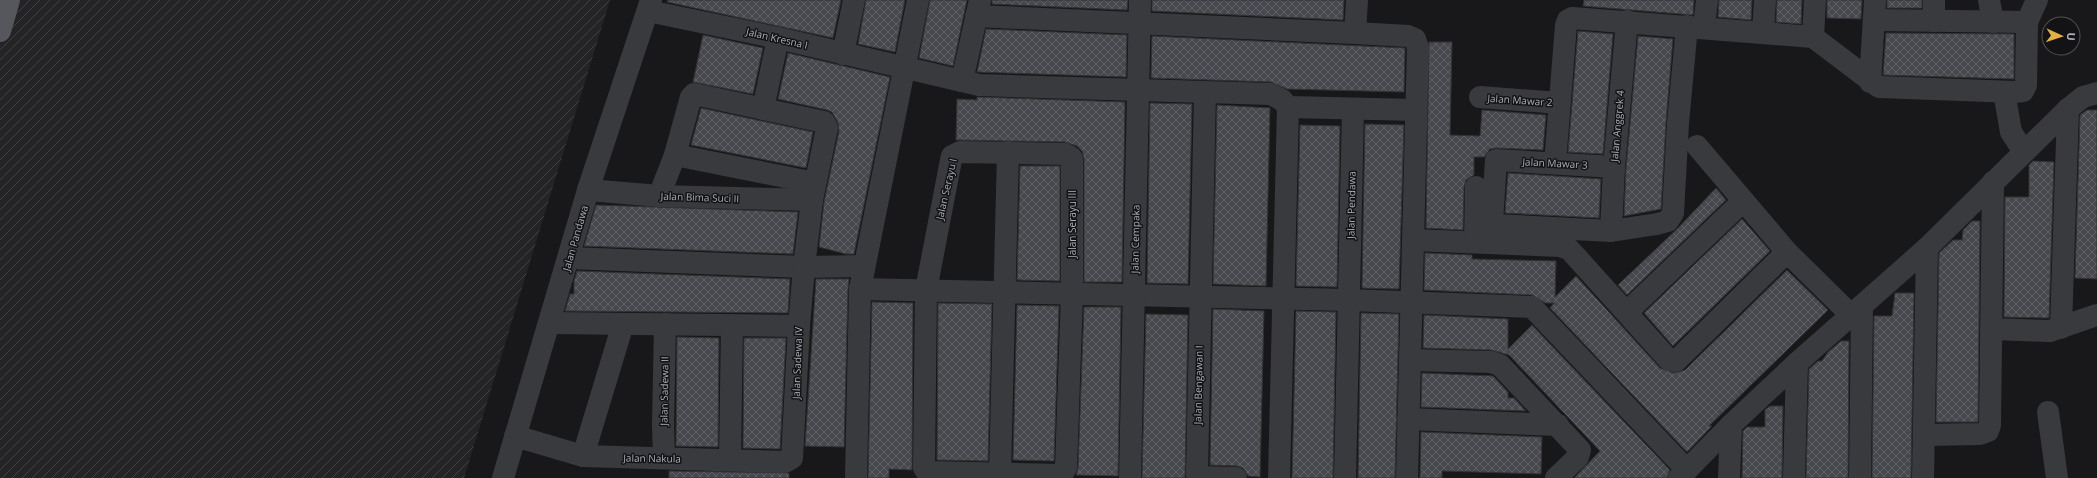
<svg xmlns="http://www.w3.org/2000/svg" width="2097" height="478" font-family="'Open Sans',sans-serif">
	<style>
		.industrial { fill: url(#industrial-furrows) }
		.building { fill: url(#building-cross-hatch); stroke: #323235 }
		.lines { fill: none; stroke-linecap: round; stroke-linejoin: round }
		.minor { stroke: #393a3e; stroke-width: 22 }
		.major { stroke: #55575d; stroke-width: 22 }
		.labels { text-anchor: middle; stroke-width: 3; stroke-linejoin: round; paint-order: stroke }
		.street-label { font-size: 10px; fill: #abafb9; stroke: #131315 }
	</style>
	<defs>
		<pattern id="industrial-furrows" width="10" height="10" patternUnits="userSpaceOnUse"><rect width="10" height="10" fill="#242427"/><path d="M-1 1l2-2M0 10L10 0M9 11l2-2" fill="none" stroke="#414144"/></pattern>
		<pattern id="building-cross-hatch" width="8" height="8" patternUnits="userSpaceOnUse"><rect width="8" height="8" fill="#47484d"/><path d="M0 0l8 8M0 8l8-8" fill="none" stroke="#5f6065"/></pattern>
	</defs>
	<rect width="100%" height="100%" fill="#18181a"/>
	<polygon class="industrial" points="0,0 610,0 464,478 0,478"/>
	<g class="building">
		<polygon points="668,0 841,0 833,38 667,2"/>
		<polygon points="866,0 905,0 895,52 858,44"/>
		<polygon points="930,0 967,0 953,66 919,58"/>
		<polygon points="992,0 1128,0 1127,10 992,4"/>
		<polygon points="1152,0 1344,0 1343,20 1152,11"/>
		<polygon points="1584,0 1694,0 1693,15 1583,6"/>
		<polygon points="1719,0 1752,0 1751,20 1718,17"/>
		<polygon points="1777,0 1802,0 1801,24 1776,22"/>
		<polygon points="1827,0 1862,0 1861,19 1827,18"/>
		<rect x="1887" y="0" width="35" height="8"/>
		<polygon points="986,29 1127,35 1126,77 977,72"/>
		<polygon points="1578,31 1613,34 1603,154 1568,152"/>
		<polygon points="1886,33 2014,34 2014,79 1883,75"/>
		<polygon points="703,35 763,48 753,94 693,82"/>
		<polygon points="1152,36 1405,48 1404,92 1287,89 1271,82 1151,78"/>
		<polygon points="1638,36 1673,39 1666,122 1661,209 1624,216 1626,168"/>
		<polygon points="1429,42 1452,42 1450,135 1480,136 1482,110 1546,115 1543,150 1496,148 1490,149 1484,157 1474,157 1474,175 1466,180 1464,187 1463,230 1426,228"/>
		<polygon points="788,53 890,77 854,254 846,254 819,247 824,202 839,131 838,123 832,112 827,110 778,99"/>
		<polygon points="977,97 1125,102 1122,282 1084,282 1084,159 1082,151 1077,146 1065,142 956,140 957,99 977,100"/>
		<polygon points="1150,103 1192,104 1188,284 1147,283"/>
		<polygon points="1217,105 1270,108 1266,286 1213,284"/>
		<polygon points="701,108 813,132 806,168 691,145"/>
		<polygon points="2087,110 2097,110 2097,279 2075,278 2080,115"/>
		<polygon points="1365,124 1404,125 1399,289 1362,288"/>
		<polygon points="1300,125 1340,126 1337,287 1296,286"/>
		<polygon points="2033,161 2054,162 2049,318 2004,317 2005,197 2029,197 2029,165"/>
		<polygon points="1020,166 1060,166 1060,281 1017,280"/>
		<polygon points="1508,173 1601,179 1599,218 1505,213"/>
		<polygon points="1716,188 1726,200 1627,295 1618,285 1678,228"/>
		<polygon points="596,205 798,212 793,254 584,246"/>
		<polygon points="1742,219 1770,251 1673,346 1644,313"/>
		<polygon points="1972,221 1980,221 1978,422 1936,422 1939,253 1953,240 1962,240 1963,230"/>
		<polygon points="1425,253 1472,255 1472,259 1556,261 1555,297 1576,276 1660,368 1674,373 1685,370 1787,270 1828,310 1709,426 1712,426 1687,452 1550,308 1554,303 1545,303 1532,295 1424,290"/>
		<polygon points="577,271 790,279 788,313 565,311 570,294 574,294 574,281"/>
		<polygon points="816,279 849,279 848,289 844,447 805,446"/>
		<polygon points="1895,293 1914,293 1911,478 1872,478 1874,316 1892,316"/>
		<polygon points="872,302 913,303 912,470 889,469 889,478 868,478"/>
		<polygon points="938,303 992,304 988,461 937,460"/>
		<polygon points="1017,305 1059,306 1054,461 1013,460"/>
		<polygon points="1084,307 1121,307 1118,476 1076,475 1078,467"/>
		<polygon points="1213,309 1264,311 1260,477 1248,476 1243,468 1237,466 1210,465"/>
		<polygon points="1296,311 1336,312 1333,478 1292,478"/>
		<polygon points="1361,313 1399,314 1395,478 1358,478"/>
		<polygon points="1146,314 1188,315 1185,478 1142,478"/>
		<polygon points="1424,315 1508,319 1508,349 1532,325 1670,470 1667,478 1574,478 1600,451 1509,355 1491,350 1423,348"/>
		<polygon points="677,337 719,338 718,447 676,446"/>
		<polygon points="744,338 786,338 780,449 743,448"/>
		<polygon points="1841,341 1849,341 1848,478 1806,478 1809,369 1818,361 1822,361 1828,352"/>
		<polygon points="1422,373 1493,376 1508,392 1508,398 1514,398 1526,411 1421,407"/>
		<polygon points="1770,406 1783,406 1782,478 1742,478 1743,431 1747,427 1765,427 1765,410"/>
		<polygon points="1421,432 1542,437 1541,474 1442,471 1442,478 1420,478"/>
		<polygon points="669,471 789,473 789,478 669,478"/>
	</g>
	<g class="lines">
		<g class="minor">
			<polyline points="1989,0 1993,22"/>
			<polyline points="648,11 778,38 979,85 1271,94 1282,100 1288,107 1279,478"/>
			<polyline points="976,16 1355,33 1408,36 1415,39 1418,47 1407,478"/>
			<polyline points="1874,20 2027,22"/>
			<polyline points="1934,21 1934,0"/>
			<polyline points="1704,27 1707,0"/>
			<polyline points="1763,32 1765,0"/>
			<polyline points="1355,33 1357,0"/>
			<polyline points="1813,37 1815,0"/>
			<polyline points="843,54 854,0"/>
			<polyline points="962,81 980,0"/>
			<polyline points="1870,82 1875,0"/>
			<polyline points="1205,92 1197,474 1200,477 1236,478"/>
			<polyline points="2004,92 2011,132 2024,152"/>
			<polyline points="1480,97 1559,103"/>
			<polyline points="1288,107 1416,110"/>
			<polyline points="763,109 778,38"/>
			<polyline points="1697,146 1787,252 1851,315"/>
			<polygon points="960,152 1065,154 1071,157 1072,159 1072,294 1066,467 1062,475 927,472 924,468 926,290 951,160 952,156"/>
			<polyline points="675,155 815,183"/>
			<polyline points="1555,163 1566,25 1568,20 1572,18 1813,37 1879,87 2015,92 2023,91 2026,85 2027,22 2037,0"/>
			<polyline points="1614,167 1496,160 1492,223 1495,225 1611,231 1657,224 1668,221 1673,213 1678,123 1687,26"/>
			<polyline points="588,190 659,196 812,200"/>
			<polyline points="1611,231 1614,167 1627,21"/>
			<polyline points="1413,240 1560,246 1569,249 1669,360 1676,361 1787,252"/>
			<polyline points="1475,242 1476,187"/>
			<polyline points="569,258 804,267 864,266"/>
			<polyline points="860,289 1349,300 1532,307 1687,470"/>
			<polyline points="1627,312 1743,201"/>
			<polyline points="550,323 799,326"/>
			<polyline points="2061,328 2068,109"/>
			<polyline points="1991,329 2050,331 2097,315"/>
			<polyline points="1410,360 1491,362 1500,365 1580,450 1578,457 1556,478"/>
			<polyline points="2048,412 2057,478"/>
			<polyline points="1408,419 1558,425"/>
			<polyline points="1924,435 1980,434 1988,431 1990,425 1993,182"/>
			<polyline points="515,436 583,456 785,462 792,458 799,326 804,267 812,200 827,128 824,122 694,94 691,97 675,155 659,196"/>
			<polyline points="583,456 623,324"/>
			<polyline points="664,458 663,425 665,324"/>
			<polyline points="730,459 732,325"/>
			<polyline points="1000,473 1008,152"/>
			<polyline points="503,478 588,190 651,0"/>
			<polyline points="856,478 860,289 918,0"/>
			<polyline points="1130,478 1140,0"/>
			<polyline points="1345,478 1353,109"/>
			<polyline points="1679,478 1731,425 1797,363 1927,248 2068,109 2083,97 2097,93"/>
			<polyline points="1729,478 1731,425"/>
			<polyline points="1794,478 1797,363"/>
			<polyline points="1860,478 1862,306"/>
			<polyline points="1923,478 1927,248"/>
		</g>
		<polyline class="major" points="0,31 9,0"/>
	</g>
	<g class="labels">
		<g class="street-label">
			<text transform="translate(777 38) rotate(13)" y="4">Jalan Kresna I</text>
			<text transform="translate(1520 100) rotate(4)" y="4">Jalan Mawar 2</text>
			<text transform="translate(1617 126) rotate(-85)" y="4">Jalan Anggrek 4</text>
			<text transform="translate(1555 163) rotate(3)" y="4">Jalan Mawar 3</text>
			<text transform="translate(946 189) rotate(-77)" y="4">Jalan Serayu I</text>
			<text transform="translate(700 197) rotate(2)" y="4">Jalan Bima Suci II</text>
			<text transform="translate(1351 205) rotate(-89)" y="4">Jalan Pendawa</text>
			<text transform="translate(1072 224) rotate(-90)" y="4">Jalan Serayu III</text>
			<text transform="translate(575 238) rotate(-74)" y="4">Jalan Pandawa</text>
			<text transform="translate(1135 239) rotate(-89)" y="4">Jalan Cempaka</text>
			<text transform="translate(797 363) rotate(-88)" y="4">Jalan Sadewa IV</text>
			<text transform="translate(1198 385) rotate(-89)" y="4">Jalan Bengawan I</text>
			<text transform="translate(664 391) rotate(-89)" y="4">Jalan Sadewa II</text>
			<text transform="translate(652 458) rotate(1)" y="4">Jalan Nakula</text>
		</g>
	</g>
	<g transform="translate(2061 36) rotate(93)"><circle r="19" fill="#131315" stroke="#505157"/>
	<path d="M0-3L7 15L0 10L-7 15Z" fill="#e7af42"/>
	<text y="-6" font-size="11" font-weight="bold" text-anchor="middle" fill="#abafb9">U</text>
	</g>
</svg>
